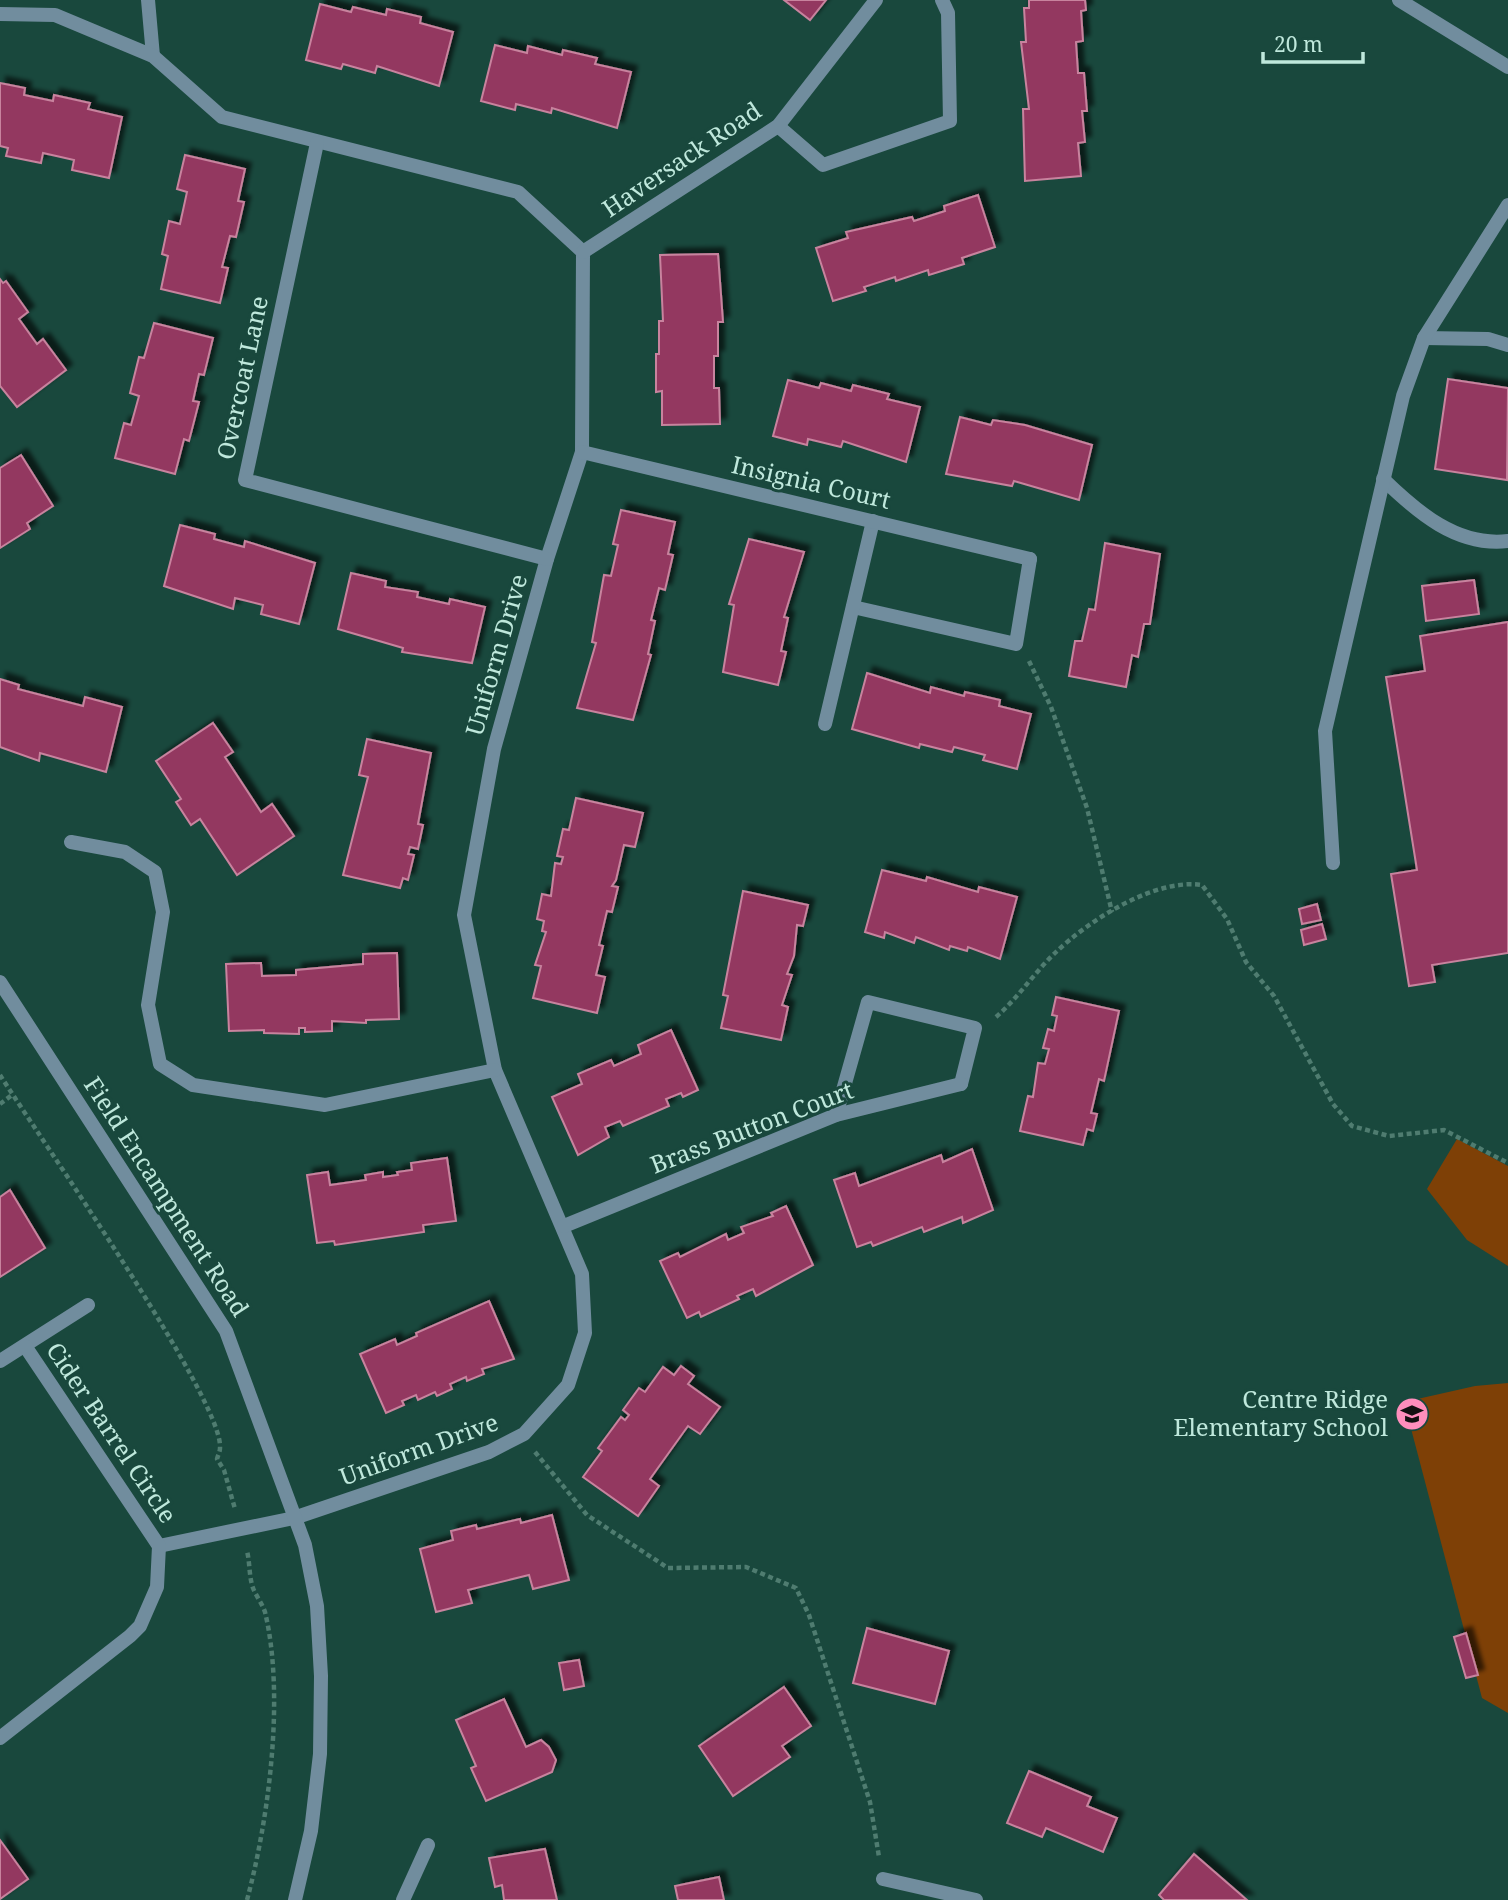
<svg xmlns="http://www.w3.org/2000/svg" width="1508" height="1900" font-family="'Noto Serif',serif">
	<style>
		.green { fill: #7e4006 }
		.building { fill: #933861; stroke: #c8839e; stroke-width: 2; filter: url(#shadow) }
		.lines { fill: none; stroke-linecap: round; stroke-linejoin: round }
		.path { stroke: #4f7c70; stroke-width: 4.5; stroke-dasharray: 5 3.5; stroke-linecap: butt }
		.service { stroke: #718d9e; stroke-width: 14 }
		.minor { stroke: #718d9e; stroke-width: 14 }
		.tertiary { stroke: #718d9e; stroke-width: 14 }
		.labels { text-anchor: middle; stroke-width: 6; stroke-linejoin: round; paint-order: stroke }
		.street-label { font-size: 24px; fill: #bfe8dc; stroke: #19483d }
		.poi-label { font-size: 24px; fill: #bfe8dc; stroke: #19483d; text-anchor: end }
	</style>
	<defs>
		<filter id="shadow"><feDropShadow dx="6" dy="-6" stdDeviation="2" flood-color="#0009"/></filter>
	</defs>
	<rect width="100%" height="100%" fill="#19483d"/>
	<g class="green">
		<polygon points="1457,1139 1508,1166 1508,1266 1467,1240 1427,1189"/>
		<polygon points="1508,1383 1508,1713 1482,1698 1404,1402 1475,1386"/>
	</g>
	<g class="building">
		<polygon points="784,0 826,0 810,20"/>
		<polygon points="1029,0 1085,0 1086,10 1081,11 1083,41 1076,42 1078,73 1084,73 1087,111 1082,111 1085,142 1078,143 1081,176 1025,181 1023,109 1029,109 1021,42 1026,42 1024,8 1029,8"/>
		<polygon points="320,4 351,12 353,7 386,15 387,9 421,17 420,23 453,32 439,86 377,66 375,73 343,64 341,69 306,60"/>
		<polygon points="495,45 527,53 528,46 562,55 563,50 597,58 595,64 631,72 617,128 552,108 551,113 516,104 515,110 481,101"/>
		<polygon points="0,83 25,88 24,95 53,101 54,95 90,103 88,109 122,117 109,178 72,170 74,160 43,153 41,163 6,156 8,148 0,146"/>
		<polygon points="185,155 245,169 238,201 244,202 236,237 230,236 222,267 228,268 220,303 161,289 168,256 162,254 169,221 180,224 187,192 177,189"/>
		<polygon points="978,195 995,247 962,258 964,264 929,275 928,270 896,281 895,277 864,287 866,291 833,301 816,248 848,238 846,232 912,217 914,221 945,211 944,206"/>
		<polygon points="718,254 723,322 718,322 718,356 714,356 714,388 719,388 720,424 662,425 662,391 656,392 656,354 659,354 659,321 663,321 660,255"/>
		<polygon points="0,279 3,283 6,281 28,312 19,319 37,344 43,339 66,370 17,407 0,386"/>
		<polygon points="154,323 213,338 204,375 199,374 193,401 199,402 189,441 184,439 175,474 115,458 124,423 131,425 139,396 130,393 139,357 144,358"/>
		<polygon points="1448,379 1508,388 1507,480 1435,469"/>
		<polygon points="788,380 819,388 821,383 851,391 853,385 889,394 887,399 920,407 906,462 843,441 841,447 808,439 807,445 773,436"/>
		<polygon points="960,417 991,425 993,420 1025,425 1092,445 1079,500 1014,481 1012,486 946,474"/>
		<polygon points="21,455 53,506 27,523 30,529 0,548 0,468"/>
		<polygon points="621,510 675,522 668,554 673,555 665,590 659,588 651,620 655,621 648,654 651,655 633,720 577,708 596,643 592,642 604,575 611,576 618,545 613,544"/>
		<polygon points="180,525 215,534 214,539 244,547 245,541 315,563 299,624 261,614 263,605 235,598 233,609 164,586"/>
		<polygon points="749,539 804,552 784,617 788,618 781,651 786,652 778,685 723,672 734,605 729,604"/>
		<polygon points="1105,543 1160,554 1150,624 1144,624 1138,657 1132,655 1126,687 1069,676 1075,641 1082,641 1089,609 1095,610"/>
		<polygon points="351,573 386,581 385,587 418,592 417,597 449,604 450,599 485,607 472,663 402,652 403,648 338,629"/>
		<polygon points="1474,580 1479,614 1426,621 1422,586"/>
		<polygon points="1508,622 1508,953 1432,965 1435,982 1409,986 1391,874 1417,870 1386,677 1425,671 1420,636"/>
		<polygon points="867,673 930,693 931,687 964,696 965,692 1000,700 999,706 1031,714 1017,769 983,760 985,755 954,747 952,752 920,744 919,748 852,729"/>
		<polygon points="0,679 19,685 18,689 83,706 85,697 122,707 106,772 40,753 39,761 0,747"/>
		<polygon points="213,723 233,752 225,757 261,812 272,804 294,836 237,875 200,819 191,825 176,802 181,799 156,761"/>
		<polygon points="367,739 431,753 418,824 423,825 418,849 410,847 408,854 414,855 408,880 403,878 400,888 343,875 368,777 359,775"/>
		<polygon points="576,798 643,813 635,847 624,845 616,880 612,886 618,887 612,912 607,911 599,945 603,946 596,975 605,977 597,1013 533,998 541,966 535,965 546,932 542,931 544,921 537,919 542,894 551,896 555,863 561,864 563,857 557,856 563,829 569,830"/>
		<polygon points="882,870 926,881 927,877 978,892 979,887 1017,897 1000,959 968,947 967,951 950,946 949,950 916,937 914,943 885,932 884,938 865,932"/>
		<polygon points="743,891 808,905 803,926 797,925 794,956 787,974 792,975 782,1005 788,1007 781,1040 721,1028 728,996 723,995"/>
		<polygon points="1317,904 1321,920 1302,924 1299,909"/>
		<polygon points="1322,924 1326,939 1304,945 1301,930"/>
		<polygon points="397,953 399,1019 366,1020 366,1023 332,1021 332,1031 305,1032 305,1028 299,1028 299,1034 264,1033 264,1030 229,1031 226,964 261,963 262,976 296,975 296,970 363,964 363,954"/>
		<polygon points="1056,997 1119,1011 1104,1081 1099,1079 1091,1113 1097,1114 1093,1131 1087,1129 1083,1145 1020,1131 1028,1096 1033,1097 1038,1063 1045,1064 1049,1049 1043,1048 1048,1029 1054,1031 1057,1016 1052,1015"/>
		<polygon points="671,1030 698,1090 683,1097 681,1093 666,1099 669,1106 623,1126 620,1121 605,1127 609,1137 578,1155 552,1097 582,1084 578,1074 611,1060 614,1066 641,1054 638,1045"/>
		<polygon points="972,1149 993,1210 963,1223 962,1217 924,1232 922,1227 873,1246 871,1242 857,1247 834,1180 855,1173 859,1186 941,1155 943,1162"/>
		<polygon points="447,1158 456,1221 423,1225 424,1232 335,1245 334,1241 317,1243 307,1175 328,1172 330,1185 366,1180 365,1175 383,1172 383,1177 398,1175 397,1172 412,1170 411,1163"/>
		<polygon points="10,1190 45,1248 0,1277 0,1197"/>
		<polygon points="786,1206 813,1265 756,1296 753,1289 737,1296 739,1299 701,1317 699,1312 687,1318 660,1261 678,1253 680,1257 726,1234 728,1240 744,1233 741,1227 773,1216 771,1213"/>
		<polygon points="489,1301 514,1359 482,1369 484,1374 467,1381 466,1377 450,1384 452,1389 437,1396 435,1392 418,1400 416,1395 402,1401 404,1405 386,1413 360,1354 395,1339 397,1345 417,1336 416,1333"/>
		<polygon points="681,1366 694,1376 688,1384 720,1407 700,1434 688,1426 650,1479 659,1486 638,1516 583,1477 602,1451 598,1448 621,1417 625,1420 629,1415 623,1410 639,1388 645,1392 663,1367 674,1375"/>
		<polygon points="552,1515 569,1580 533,1589 529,1575 468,1590 472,1603 436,1612 420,1549 453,1540 451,1531 476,1525 477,1529 520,1519 521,1523"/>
		<polygon points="867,1628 949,1651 935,1704 853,1683"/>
		<polygon points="1466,1633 1478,1675 1466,1678 1454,1637"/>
		<polygon points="579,1660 584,1686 564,1690 559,1663"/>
		<polygon points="784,1687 811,1726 782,1746 790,1757 733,1796 699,1746"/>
		<polygon points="504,1699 526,1747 541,1740 549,1747 556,1760 552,1772 486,1801 471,1768 476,1766 456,1720"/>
		<polygon points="1029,1771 1091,1797 1087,1806 1117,1818 1103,1852 1046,1828 1042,1837 1007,1823"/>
		<polygon points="0,1840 28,1879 0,1899"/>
		<polygon points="545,1849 557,1900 504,1900 502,1885 495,1887 489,1858"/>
		<polygon points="1194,1854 1247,1900 1164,1900 1159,1895"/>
		<polygon points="719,1877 724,1900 678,1900 675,1886"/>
	</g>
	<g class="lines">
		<g class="path">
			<polyline points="1029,661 1051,707 1087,808 1112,912"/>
			<path d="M996,1017C1018,998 1034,973 1055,953C1088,921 1154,878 1202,885L1227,919L1246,962L1274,996L1333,1104L1352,1126L1389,1136L1444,1130L1508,1163"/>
			<path d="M0,1075C36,1132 224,1401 220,1448C220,1452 218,1455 217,1459L224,1470L235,1509"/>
			<polyline points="0,1104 12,1095"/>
			<polyline points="535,1452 587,1515 668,1568 746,1567 796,1588 809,1615 870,1802 879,1857"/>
			<path d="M247,1900C269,1818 285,1695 265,1612C262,1603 256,1596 253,1588C249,1577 250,1563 247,1551"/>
		</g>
		<g class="service">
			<polyline points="778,126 823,165 950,121 948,13 942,0"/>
			<polyline points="1424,338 1488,339 1508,345"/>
			<path d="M1383,479C1417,512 1457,547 1508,541"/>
			<polyline points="853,607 1016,644 1030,559"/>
			<polyline points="825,724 873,521"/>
			<polyline points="1333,863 1325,731 1403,396 1424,338 1508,205"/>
			<polyline points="836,1115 868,1002 975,1028 961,1084"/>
			<polyline points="403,1900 428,1845"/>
		</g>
		<g class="minor">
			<polyline points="148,0 153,56"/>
			<polyline points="1399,0 1508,67"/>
			<polyline points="0,14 55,15 153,56 222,117 518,192 583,252 582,452 547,559 494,749 464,915 495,1070 582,1274 585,1333 568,1385 524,1434 489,1452 294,1518 159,1546"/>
			<polyline points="317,143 245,480 547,559"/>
			<polyline points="583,252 778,126 876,0"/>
			<polyline points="582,452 1030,559"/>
			<polyline points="71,842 125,852 155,872 163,912 148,1005 160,1064 193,1085 325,1105 495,1070"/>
			<polyline points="564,1226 836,1115 961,1084"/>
			<polyline points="0,1361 88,1305"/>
			<polyline points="0,1738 130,1636 140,1626 157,1587 159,1546 25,1346"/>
			<polyline points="883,1879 976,1900"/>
		</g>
		<polyline class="tertiary" points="0,982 226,1331 305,1545 317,1606 321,1676 320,1754 311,1831 295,1900"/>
	</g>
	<defs>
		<symbol id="school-disc" viewBox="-11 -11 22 22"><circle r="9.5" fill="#fe8ebc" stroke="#19483d"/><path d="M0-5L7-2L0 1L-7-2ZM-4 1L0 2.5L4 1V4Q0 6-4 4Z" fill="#111"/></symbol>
	</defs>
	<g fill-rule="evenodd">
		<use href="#school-disc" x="1393" y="1395" width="38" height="38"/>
	</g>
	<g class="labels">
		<g class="street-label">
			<text transform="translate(682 160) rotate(-34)" y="8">Haversack Road</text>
			<text transform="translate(243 378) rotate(-78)" y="8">Overcoat Lane</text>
			<text transform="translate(811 483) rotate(13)" y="8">Insignia Court</text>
			<text transform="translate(497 655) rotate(-74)" y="8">Uniform Drive</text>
			<text transform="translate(752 1128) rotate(-21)" y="8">Brass Button Court</text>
			<text transform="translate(166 1197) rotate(57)" y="8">Field Encampment Road</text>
			<text transform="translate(111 1433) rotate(56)" y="8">Cider Barrel Circle</text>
			<text transform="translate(419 1450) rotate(-20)" y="8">Uniform Drive</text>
		</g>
		<g class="poi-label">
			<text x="1388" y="1408">Centre Ridge<tspan x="1388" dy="28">Elementary School</tspan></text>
		</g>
	</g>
	<path d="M1263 52v10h100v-10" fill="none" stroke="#bfe8dc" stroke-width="3.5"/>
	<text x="1274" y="52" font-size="21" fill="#bfe8dc" stroke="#19483d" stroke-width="5" paint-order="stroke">20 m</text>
</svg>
